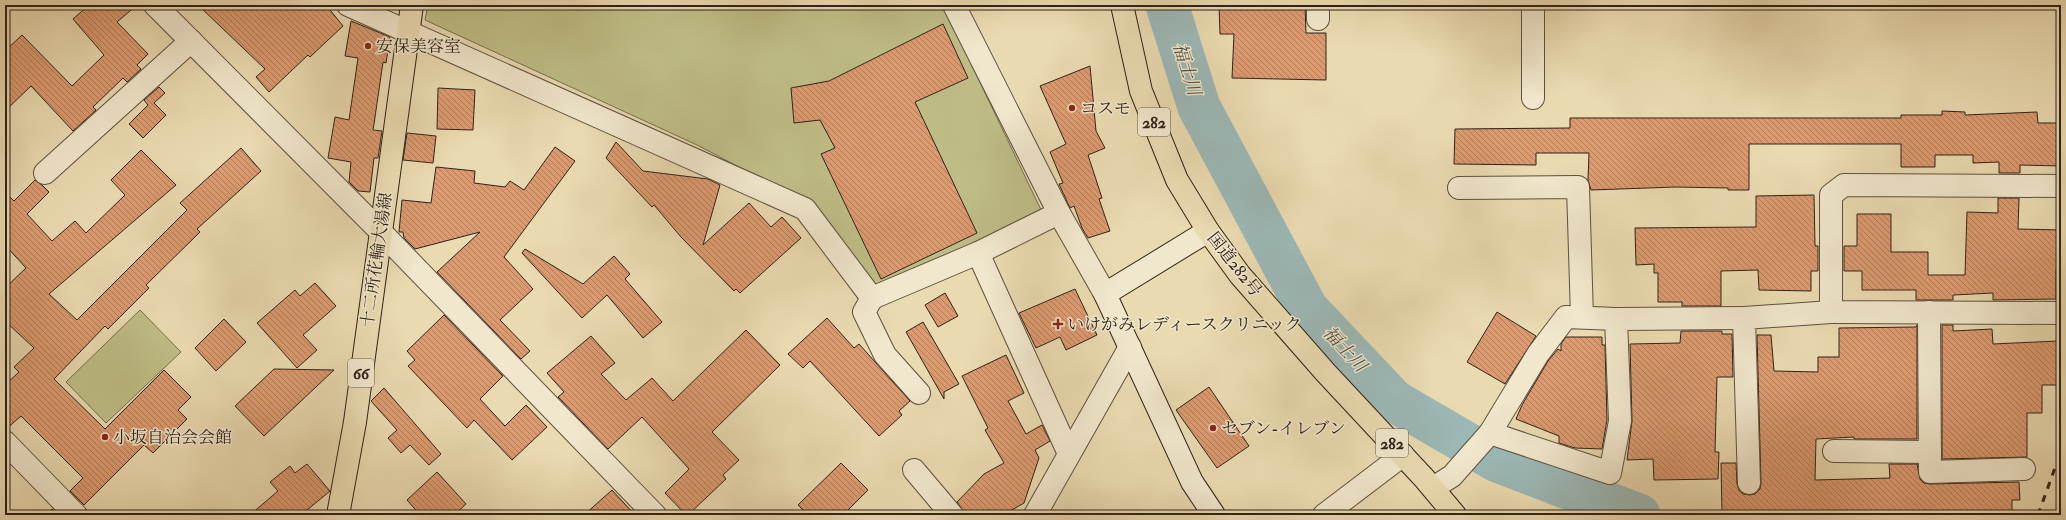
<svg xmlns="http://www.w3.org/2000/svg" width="2066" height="520" font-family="'IM FELL Double Pica','Noto Serif JP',serif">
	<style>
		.park { fill: #bfbd86; stroke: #767050 }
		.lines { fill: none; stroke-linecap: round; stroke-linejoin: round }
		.river { stroke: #9cb8b6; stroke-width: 43 }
		.building { fill: url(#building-back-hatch); stroke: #2e221a }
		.street-casing { stroke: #5d5040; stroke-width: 24 }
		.secondary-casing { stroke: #2e221a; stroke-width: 24 }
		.primary-casing { stroke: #2e221a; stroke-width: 24 }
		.highway-casing { stroke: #2e221a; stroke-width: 24 }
		.street { stroke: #f1e7cc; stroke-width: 22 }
		.secondary { stroke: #f1e7cc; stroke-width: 22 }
		.primary { stroke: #eadab0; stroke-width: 22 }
		.highway { stroke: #eadab0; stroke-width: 22 }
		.rail { stroke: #2e221a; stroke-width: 3; stroke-dasharray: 7 7; stroke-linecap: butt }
		.poi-dot { fill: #8f2418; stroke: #f1e7cc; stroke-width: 1.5 }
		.labels { text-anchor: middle; stroke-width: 3; stroke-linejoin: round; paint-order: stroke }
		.shield { fill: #f1e7cc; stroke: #685d4f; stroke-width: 1 }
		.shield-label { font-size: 16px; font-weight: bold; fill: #2e221a }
		.poi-label { font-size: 17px; fill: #2e221a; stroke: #f1e7cc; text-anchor: start }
		.street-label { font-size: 17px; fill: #2e221a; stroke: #f1e7cc }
		.water-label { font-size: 18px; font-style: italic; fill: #4f4f49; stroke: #f1e7cc }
	</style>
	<defs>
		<pattern id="building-back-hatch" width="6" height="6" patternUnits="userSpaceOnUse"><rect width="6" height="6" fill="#dc9a70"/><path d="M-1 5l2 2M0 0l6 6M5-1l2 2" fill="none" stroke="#b37d5b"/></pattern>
	</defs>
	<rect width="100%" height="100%" fill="#eadab0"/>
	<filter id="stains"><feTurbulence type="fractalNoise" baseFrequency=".005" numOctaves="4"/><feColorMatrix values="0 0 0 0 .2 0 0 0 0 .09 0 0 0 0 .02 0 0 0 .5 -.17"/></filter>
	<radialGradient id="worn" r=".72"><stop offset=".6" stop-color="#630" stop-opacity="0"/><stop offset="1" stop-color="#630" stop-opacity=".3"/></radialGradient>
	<g class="park">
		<polygon points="428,5 943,5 1042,212 878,290 817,208 697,145 425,20"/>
		<polygon points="140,310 181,352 106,423 66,382"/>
	</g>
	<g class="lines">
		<polyline class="river" points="1167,5 1199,107 1307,309 1394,401 1497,461 1639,515"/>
	</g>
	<g class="building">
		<polygon points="89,5 137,5 117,22 148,54 137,65 141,69 127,82 123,78 93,107 96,110 73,131 31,86 5,111 5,51 22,35 72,86 104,55 73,19"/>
		<polygon points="198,5 326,5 343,26 310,57 308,55 269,92 256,77 265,69"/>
		<polygon points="1219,5 1305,5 1306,33 1326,33 1326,80 1232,78 1234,34 1220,34"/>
		<polygon points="351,21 390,37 386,63 383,62 374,124 373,130 382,131 378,158 374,158 370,192 358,191 349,182 351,162 328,158 335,117 349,120 358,58 345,56"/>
		<polygon points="943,24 968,78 915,102 977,233 881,279 821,154 835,148 820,120 794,123 791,88 829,81"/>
		<polygon points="1090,66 1096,131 1105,148 1088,155 1102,198 1099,199 1110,231 1088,238 1082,228 1074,206 1070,208 1059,184 1063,183 1050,152 1066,144 1040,86"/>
		<polygon points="159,87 165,93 154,103 166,115 143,138 129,124 148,105 144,100"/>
		<polygon points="438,88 475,90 473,130 437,129"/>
		<polygon points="1942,111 1965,112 1965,115 2037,112 2038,123 2061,123 2061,166 2020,165 2020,173 1999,173 1999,162 1973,163 1973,155 1935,155 1935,167 1901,167 1901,144 1749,144 1749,190 1728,190 1728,188 1676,187 1591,190 1588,180 1589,153 1536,153 1536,165 1454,164 1455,129 1570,128 1570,118 1901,118 1901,115 1942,115"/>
		<polygon points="407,133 436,136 433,163 403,160"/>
		<polygon points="616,142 643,171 708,179 720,185 703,245 749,203 771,227 782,217 801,238 740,293 736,289 734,291 681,237 654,205 652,207 606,158"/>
		<polygon points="555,147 575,161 504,257 533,289 500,320 530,351 521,359 437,272 480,232 415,249 404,238 403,232 399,232 402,200 431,203 436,167 475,171 474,183 505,187 510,181 524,190"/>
		<polygon points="241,148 261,171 197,229 200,232 146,285 149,288 108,329 105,326 54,379 105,429 164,370 191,397 178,410 187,419 153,453 144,445 84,505 70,491 83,478 21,416 5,430 5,385 19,372 14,367 34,348 5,321 5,288 26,268 5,245 5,192 14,201 35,180 42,185 49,192 27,214 52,241 75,221 86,233 125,195 111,180 141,150 176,185 49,294 77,320 187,210 180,203"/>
		<polygon points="1814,195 1815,246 1818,246 1818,271 1811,271 1811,291 1759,290 1758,270 1721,271 1721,306 1682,306 1682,302 1658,302 1658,273 1654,273 1654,264 1636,265 1635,228 1756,227 1756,196"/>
		<polygon points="1998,198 2019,198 2018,229 2061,230 2061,269 2056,269 2056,299 1993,300 1993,293 1953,295 1953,300 1916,300 1916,290 1862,290 1862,271 1844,271 1844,246 1857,246 1857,214 1891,214 1891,252 1928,252 1928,275 1965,275 1967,212 1998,213"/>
		<polygon points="525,249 583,284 614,256 630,274 625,279 662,322 643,338 607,295 582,318 522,253"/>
		<polygon points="315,283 336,306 303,335 317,350 297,368 257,323 295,290 300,296"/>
		<polygon points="1075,289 1097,335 1066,350 1060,337 1036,348 1019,313"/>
		<polygon points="945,293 958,316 938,327 925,305"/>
		<polygon points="1497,312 1536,336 1505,384 1467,362"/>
		<polygon points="444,315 503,376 480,399 505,426 526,405 547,427 512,460 474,420 467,428 408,366 415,360 407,351"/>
		<polygon points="827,318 854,348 859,344 910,401 899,411 902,415 879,436 810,361 803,368 788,354"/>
		<polygon points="224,319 246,342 216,371 195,348"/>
		<polygon points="923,322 959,384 944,392 944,399 906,332"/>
		<polygon points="1917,325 1917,439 1854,439 1854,437 1816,439 1815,480 1890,478 1889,464 1917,464 1920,479 1924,483 1930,484 2019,482 2020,500 2012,500 2012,515 1722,515 1721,463 1736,463 1737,484 1739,490 1743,494 1750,495 1755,494 1760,489 1761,483 1757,335 1771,335 1774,371 1818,372 1818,357 1839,357 1839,328 1916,327"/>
		<polygon points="1942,325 1953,325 1953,331 1992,329 1993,344 2058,341 2059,385 2042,385 2042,413 2027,413 2027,457 1942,459"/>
		<polygon points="746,330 780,365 712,432 739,460 723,475 726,479 688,515 686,515 665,493 689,469 642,417 608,449 558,397 564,392 547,373 591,336 615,363 601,374 626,400 652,378 673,401"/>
		<polygon points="1681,331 1722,331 1722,334 1732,334 1733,377 1717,377 1715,452 1719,452 1718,479 1654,480 1653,459 1627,460 1632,421 1630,344 1680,343"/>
		<polygon points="1566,337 1602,337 1602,345 1605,345 1607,420 1602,449 1575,448 1559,443 1559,436 1516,419 1522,405 1548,361 1558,349 1561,351 1561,344"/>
		<polygon points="1006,355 1024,393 1008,401 1026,434 1042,425 1050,441 1035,450 1039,458 1024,503 1003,515 966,515 957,502 984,474 1004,463 985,430 988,428 962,376"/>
		<polygon points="274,369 334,370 264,436 235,406"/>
		<polygon points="1209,387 1249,446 1217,468 1176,410"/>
		<polygon points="384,388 441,454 429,465 410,445 401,453 388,438 397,430 371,401"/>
		<polygon points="841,463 868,490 843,515 808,515 798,505"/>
		<polygon points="307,464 330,491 301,515 250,515 278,491 270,482 290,466 295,473"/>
		<polygon points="437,472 466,504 454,515 420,515 407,500"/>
		<polygon points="612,490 635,515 584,515"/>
		<polygon points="52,509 59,515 46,515"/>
	</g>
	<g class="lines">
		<defs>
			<g id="street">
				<polyline points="155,5 380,231 655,515"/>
				<polyline points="348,5 805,209 872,298 978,253 1059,213"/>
				<polyline points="954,5 1059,213 1105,294"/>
				<polyline points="1318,5 1318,19"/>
				<polyline points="1533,5 1533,98"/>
				<polyline points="45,173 191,41"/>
				<polyline points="2061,186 1844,185 1831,195 1831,312 2061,313"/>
				<polyline points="1459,188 1578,187 1582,317"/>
				<polyline points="978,253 1069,454"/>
				<polyline points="872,298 864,312 885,355 919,393"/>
				<polyline points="1929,312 1930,472 2024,469"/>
				<polyline points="1616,319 1566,317 1538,354 1490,433 1610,473 1620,421 1616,319 1744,318"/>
				<polyline points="5,442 76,515"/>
				<polyline points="1834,451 1930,452"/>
				<polyline points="914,470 952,515"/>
				<polyline points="1749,483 1744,318 1831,312"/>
				<polyline points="1433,488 1452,476 1490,433"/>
				<polyline points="1035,515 1130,347"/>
				<polyline points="1324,515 1403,455"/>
			</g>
			<polyline id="secondary" points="1208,231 1105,294 1192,482 1214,515"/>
			<polyline id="primary" points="338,515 355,422 412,5"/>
			<polyline id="highway" points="1122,5 1141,91 1177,180 1208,231 1240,275 1326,373 1424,478 1455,515"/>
		</defs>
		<use href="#street" class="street-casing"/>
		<use href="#secondary" class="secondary-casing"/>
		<use href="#primary" class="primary-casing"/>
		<use href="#highway" class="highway-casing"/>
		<use href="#street" class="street"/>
		<use href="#secondary" class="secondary"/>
		<use href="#primary" class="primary"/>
		<use href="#highway" class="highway"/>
		<polyline class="rail" points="2038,515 2061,451"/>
	</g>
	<g class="poi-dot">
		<circle cx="368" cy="46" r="4"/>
		<circle cx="1072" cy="108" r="4"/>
		<path d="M1056 318h4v4h4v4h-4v4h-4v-4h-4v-4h4z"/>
		<circle cx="1213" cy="428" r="4"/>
		<circle cx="105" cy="437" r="4"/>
	</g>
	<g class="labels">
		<g class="shield">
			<rect x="1138" y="108" width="32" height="28" rx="3"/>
			<rect x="348" y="359" width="26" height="28" rx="3"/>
			<rect x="1376" y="429" width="32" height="28" rx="3"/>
		</g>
		<g class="shield-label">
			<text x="1154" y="128">282</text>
			<text x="361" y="379">66</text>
			<text x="1392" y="449">282</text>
		</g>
		<g class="poi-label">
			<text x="376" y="52">安保美容室</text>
			<text x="1080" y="114">コスモ</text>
			<text x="1067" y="330">いけがみレディースクリニック</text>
			<text x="1221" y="434">セブン-イレブン</text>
			<text x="113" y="443">小坂自治会会館</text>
		</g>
		<g class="street-label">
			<text transform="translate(376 260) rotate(-82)" y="6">十二所花輪大湯線</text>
			<text transform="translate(1235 264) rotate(52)" y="6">国道282号</text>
		</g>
		<g class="water-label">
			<text transform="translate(1187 69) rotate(73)" y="6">福士川</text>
			<text transform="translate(1345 349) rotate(47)" y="6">福士川</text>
		</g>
	</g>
	<rect width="2066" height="520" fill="none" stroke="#eadab0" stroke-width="20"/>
	<rect x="6" y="6" width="2054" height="508" fill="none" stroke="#2e221a" stroke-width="2"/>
	<rect x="10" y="10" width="2046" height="500" fill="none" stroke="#2e221a"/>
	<rect width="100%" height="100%" filter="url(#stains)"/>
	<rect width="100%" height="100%" fill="url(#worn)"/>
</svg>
